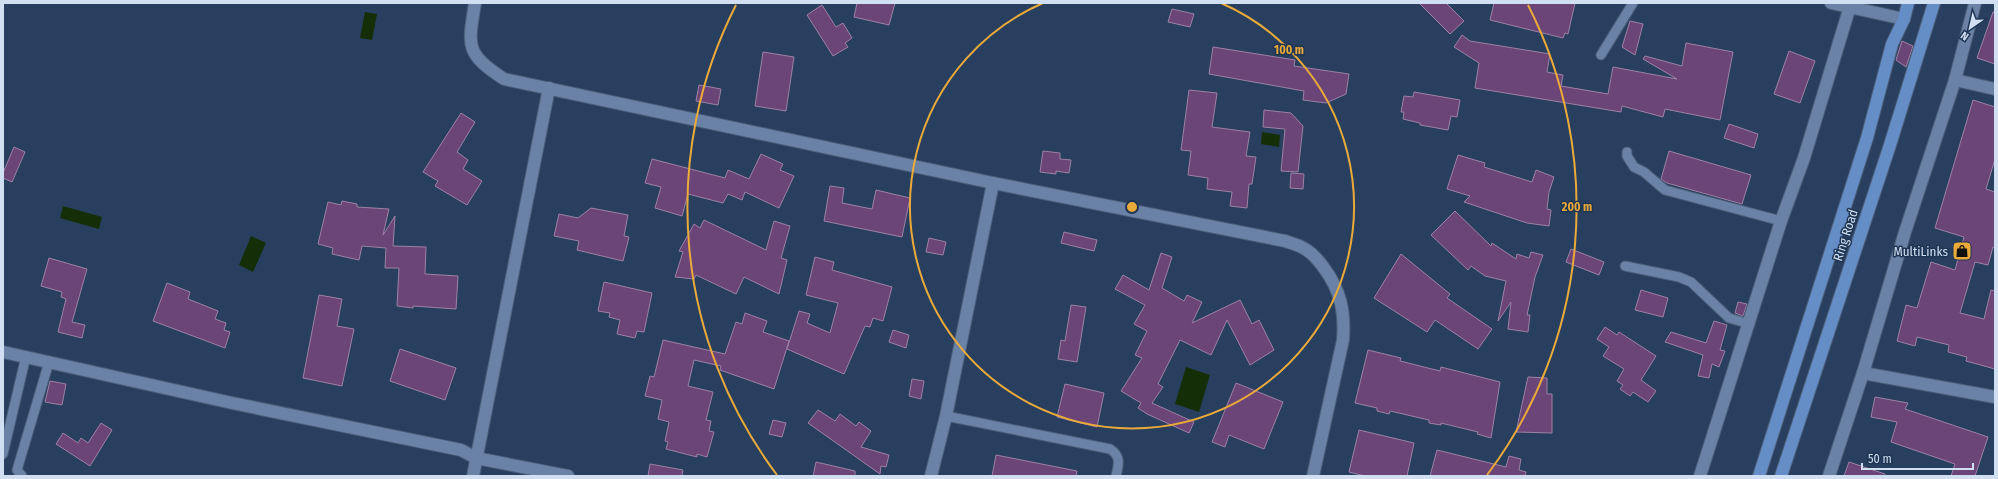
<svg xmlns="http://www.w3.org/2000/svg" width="1998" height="479" font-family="'Fira Sans Condensed',sans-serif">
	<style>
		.water { fill: #142f07 }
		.building { fill: #6b4577; stroke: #9d81a6 }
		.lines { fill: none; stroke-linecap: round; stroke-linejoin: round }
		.lane-casing { stroke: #4a5d78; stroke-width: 11 }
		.street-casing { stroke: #4a5d78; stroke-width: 14 }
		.primary-casing { stroke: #4a5d78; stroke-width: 14 }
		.lane { stroke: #6982a6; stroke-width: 9 }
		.street { stroke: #6982a6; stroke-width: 12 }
		.primary { stroke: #658dc6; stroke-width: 12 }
		.ring { fill: none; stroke: #eaaa39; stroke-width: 2 }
		.labels { text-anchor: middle; stroke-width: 3; stroke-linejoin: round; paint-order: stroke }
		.street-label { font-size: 13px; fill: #d1dff2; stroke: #1f3554 }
		.poi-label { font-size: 13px; fill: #d1dff2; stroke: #1f3554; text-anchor: end }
		.centre { fill: #eaaa39; stroke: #1f3554; stroke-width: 2 }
		.ring-label { font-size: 12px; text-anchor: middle; font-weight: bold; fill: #eaaa39; stroke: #1f3554; stroke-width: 3; stroke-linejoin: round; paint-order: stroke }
	</style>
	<rect width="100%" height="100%" fill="#293f5f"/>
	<g class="water">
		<polygon points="365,12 377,14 372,40 360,38"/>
		<polygon points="1262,132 1280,135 1279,147 1261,144"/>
		<polygon points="63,206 102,217 99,229 60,218"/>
		<polygon points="251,236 266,243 253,272 239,265"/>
		<polygon points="1186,367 1210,375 1199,412 1175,404"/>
	</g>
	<g class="building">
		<polygon points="857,3 895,3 889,25 854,17"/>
		<polygon points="1419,3 1446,3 1464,21 1450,34"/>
		<polygon points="1494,3 1575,3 1568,34 1565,33 1563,38 1490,20"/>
		<polygon points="822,5 836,27 843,23 852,38 845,43 848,47 833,56 807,15"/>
		<polygon points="1172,9 1194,14 1190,27 1168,22"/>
		<polygon points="1993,12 1995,12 1995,64 1977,58"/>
		<polygon points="1630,21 1643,24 1635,55 1622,47"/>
		<polygon points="1462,35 1470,41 1550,54 1547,72 1563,75 1561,86 1608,94 1613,67 1677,79 1643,59 1645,56 1682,66 1686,43 1733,52 1720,120 1665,109 1663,117 1622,106 1621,112 1475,88 1479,63 1454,47"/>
		<polygon points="1902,41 1913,46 1906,67 1896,60"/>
		<polygon points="1213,47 1295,60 1294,66 1349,74 1346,94 1326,103 1303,100 1304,91 1209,74"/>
		<polygon points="1789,51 1815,61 1800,103 1774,94"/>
		<polygon points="763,52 794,57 786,111 755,106"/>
		<polygon points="699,85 721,89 718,105 696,101"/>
		<polygon points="1189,90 1217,93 1212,127 1250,132 1246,156 1256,157 1252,184 1249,184 1247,208 1230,206 1232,192 1207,189 1208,178 1188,175 1191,151 1181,150"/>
		<polygon points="1414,92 1460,100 1457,117 1451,116 1448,130 1420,125 1420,123 1403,119 1404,112 1401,112 1404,96 1413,97"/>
		<polygon points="1973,100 1995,107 1995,159 1986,189 1995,192 1995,248 1993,247 1988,265 1975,262 1960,313 1984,319 1991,290 1995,291 1995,369 1966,361 1967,357 1948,352 1949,345 1917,337 1915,346 1897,341 1906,305 1917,308 1931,262 1955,270 1964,237 1935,228"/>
		<polygon points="1264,110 1291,113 1303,126 1298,172 1281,171 1285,129 1263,127"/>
		<polygon points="461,113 475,122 457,152 468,160 463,169 482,181 467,205 435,186 438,181 423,172"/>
		<polygon points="1729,124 1758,134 1754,148 1724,138"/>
		<polygon points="14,147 25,152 12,182 3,178 3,173"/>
		<polygon points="1043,151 1060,153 1060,159 1071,160 1069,173 1056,171 1056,174 1040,172"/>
		<polygon points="1669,151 1751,175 1742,204 1667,183 1661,179"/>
		<polygon points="761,154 783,164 780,170 794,176 779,208 745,192 742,200 728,194 723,203 688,194 682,216 655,208 661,187 645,183 652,159 725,178 728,170 749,179"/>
		<polygon points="1458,155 1485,163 1484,167 1532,182 1536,170 1554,177 1549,192 1547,209 1551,210 1549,226 1527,223 1464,202 1470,196 1447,189"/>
		<polygon points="1291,173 1304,174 1303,189 1290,188"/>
		<polygon points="830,186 844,188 842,203 872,209 876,190 910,198 902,237 824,221"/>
		<polygon points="342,201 357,204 357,207 389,209 383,235 395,216 393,246 426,247 425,274 458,276 456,309 413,306 413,308 397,306 399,268 385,268 386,248 362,246 359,260 332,254 333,248 318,244 328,202 341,205"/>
		<polygon points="591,208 628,215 624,236 629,237 623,261 577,250 579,241 554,236 559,214 578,218"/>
		<polygon points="1455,211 1491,246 1492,243 1516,259 1517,254 1529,258 1531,252 1543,255 1535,277 1527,315 1530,315 1528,332 1508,329 1511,302 1498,321 1506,281 1485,276 1471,266 1468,270 1431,235"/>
		<polygon points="704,220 766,250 774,221 790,226 781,258 787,260 779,294 744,277 736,294 696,275 694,279 675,277 683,252 679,251 694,224 700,228"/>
		<polygon points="1064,232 1097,240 1094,251 1061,243"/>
		<polygon points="929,238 946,242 943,255 926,252"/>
		<polygon points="1571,249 1604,262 1599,275 1566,262"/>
		<polygon points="1161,253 1172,257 1162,288 1184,301 1187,295 1202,302 1192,323 1240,300 1252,324 1259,320 1274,350 1250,365 1227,320 1211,355 1180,340 1158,384 1163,387 1152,403 1194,422 1189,433 1147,414 1138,408 1141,403 1121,391 1142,358 1135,355 1147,331 1134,324 1145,305 1115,289 1123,275 1149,290"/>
		<polygon points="1401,254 1450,294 1447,298 1492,329 1478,349 1435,320 1427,332 1374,298"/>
		<polygon points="815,257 834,262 832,270 892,287 883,321 873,318 870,327 865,326 844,374 787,349 799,311 810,314 807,323 830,333 838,303 806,295"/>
		<polygon points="49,258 87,269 72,322 85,325 82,338 58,332 66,299 61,297 62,292 41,286"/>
		<polygon points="604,282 652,293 644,332 637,331 635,338 617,334 620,320 609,317 610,313 598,311"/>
		<polygon points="167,283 190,292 188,299 218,311 215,319 226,323 224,330 230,332 225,348 153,321"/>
		<polygon points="1641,290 1668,298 1663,317 1635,310"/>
		<polygon points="319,295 342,299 337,326 354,329 342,386 303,378"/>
		<polygon points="1738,302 1747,304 1743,316 1735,313"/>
		<polygon points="1071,305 1086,307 1077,362 1058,359 1061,340 1065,341"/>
		<polygon points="745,313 767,321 763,332 789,341 774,389 720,370 721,366 694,360 688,386 713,392 706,420 711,421 709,431 714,432 707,457 697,454 697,457 666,449 668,442 665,441 669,422 658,419 662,400 645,396 650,376 654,377 663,340 725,354 736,322 742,324"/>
		<polygon points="1714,321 1727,325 1720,350 1725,351 1719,367 1712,364 1709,378 1698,376 1703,355 1665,342 1671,332 1706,343"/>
		<polygon points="1605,327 1617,335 1619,332 1656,356 1641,380 1656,391 1648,402 1633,392 1630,396 1620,389 1623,385 1617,381 1624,369 1603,356 1609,347 1597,339"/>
		<polygon points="893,330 909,335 906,348 889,342"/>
		<polygon points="400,349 456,368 445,400 390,381"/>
		<polygon points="1368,350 1401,358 1400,361 1440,371 1441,367 1500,382 1491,438 1477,434 1478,432 1441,423 1441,425 1429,423 1429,420 1390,411 1389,414 1377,411 1377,408 1355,403"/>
		<polygon points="1528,377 1547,378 1547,394 1552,394 1552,433 1516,432"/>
		<polygon points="912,379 924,381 921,399 909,396"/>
		<polygon points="50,381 66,384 62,405 45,402"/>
		<polygon points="1236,383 1283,402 1264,449 1229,435 1225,447 1212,442"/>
		<polygon points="1065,384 1104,393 1097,427 1057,417"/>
		<polygon points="1875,397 1908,403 1905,409 1988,437 1975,476 1951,476 1955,464 1891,442 1897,422 1871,417"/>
		<polygon points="818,410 835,421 840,414 856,426 859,422 871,431 861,447 889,455 886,467 881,466 880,474 808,423"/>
		<polygon points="773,420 786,423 782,437 769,434"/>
		<polygon points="101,423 112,430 90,466 56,444 63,433 78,443 81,438 88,443"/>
		<polygon points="1359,430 1414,443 1407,476 1365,476 1349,472"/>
		<polygon points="1437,450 1506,467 1509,456 1521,459 1519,470 1526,472 1525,476 1430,476"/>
		<polygon points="996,455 1077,471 1076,476 992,476"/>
		<polygon points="816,462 855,471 855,476 813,476"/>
		<polygon points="1849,462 1885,474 1885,476 1844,476"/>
		<polygon points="650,464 683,470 682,476 648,476"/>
	</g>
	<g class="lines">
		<defs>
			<g id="lane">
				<polyline points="1601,55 1633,3"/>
				<polyline points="1627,152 1627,156 1634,167 1644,172 1665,190 1781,221"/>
				<polyline points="1625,266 1679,277 1691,282 1729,318 1750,324"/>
				<path d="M946,416L1110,449C1121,456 1119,464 1116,476"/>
				<polyline points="3,454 26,356"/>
				<polyline points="22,476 17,470 49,362"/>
			</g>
			<g id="street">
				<path d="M475,3C468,47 465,53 504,79L993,183L1285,241C1291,243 1299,245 1305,249C1312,253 1319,261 1324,268C1341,291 1345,312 1343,340L1313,476"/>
				<polyline points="1831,3 1904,19"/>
				<polyline points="1955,80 1995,89"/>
				<polyline points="3,352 232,403 461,450 476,458 568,476"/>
				<polyline points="1863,373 1995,397"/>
				<polyline points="473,476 549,88"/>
				<polyline points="931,476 946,416 993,183"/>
				<polyline points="1700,476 1781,221 1804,158 1851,3"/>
				<polyline points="1829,476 1863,373 1905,232 1955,80 1975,3"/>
			</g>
			<g id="primary">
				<polyline points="1759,476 1867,138 1892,44 1904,19 1908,3"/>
				<polyline points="1781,476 1890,145 1934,3"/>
			</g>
		</defs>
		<use href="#lane" class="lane-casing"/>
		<use href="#street" class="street-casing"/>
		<use href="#primary" class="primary-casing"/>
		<use href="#lane" class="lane"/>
		<use href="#street" class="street"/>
		<use href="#primary" class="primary"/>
	</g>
	<g class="ring">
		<path d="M1221 3A222 222 0 1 1 1043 3"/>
		<path d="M777 475A445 445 0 0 1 736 5M1528 5A445 445 0 0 1 1487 475"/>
	</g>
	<defs>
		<symbol id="shop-square" viewBox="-11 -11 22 22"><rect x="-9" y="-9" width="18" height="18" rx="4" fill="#eaaa39" stroke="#1f3554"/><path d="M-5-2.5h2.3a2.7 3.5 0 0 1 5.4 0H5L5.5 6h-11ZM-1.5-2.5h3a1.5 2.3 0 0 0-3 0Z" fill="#111"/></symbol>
	</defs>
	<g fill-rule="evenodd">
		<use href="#shop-square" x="1951" y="240" width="22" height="22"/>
	</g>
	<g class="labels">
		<g class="street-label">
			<text transform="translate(1845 235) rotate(-72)" y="5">Ring Road</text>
		</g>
		<g class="poi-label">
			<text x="1948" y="256">MultiLinks</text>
		</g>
	</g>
	<circle cx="1132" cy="207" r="6" class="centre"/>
	<g class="ring-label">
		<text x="1289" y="54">100 m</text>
		<text x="1577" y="211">200 m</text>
	</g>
	<rect width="1998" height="479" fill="none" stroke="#d1dff2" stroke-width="8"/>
	<g transform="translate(1970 28) rotate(214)" stroke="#1f3554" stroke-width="3" paint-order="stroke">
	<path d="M0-3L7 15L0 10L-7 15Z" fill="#d1dff2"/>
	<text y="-6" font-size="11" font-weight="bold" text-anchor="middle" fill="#d1dff2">N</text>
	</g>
	<path d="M1862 463v6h111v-6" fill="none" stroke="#d1dff2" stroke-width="2"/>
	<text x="1868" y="463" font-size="12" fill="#d1dff2" stroke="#1f3554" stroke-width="3" paint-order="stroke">50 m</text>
</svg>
